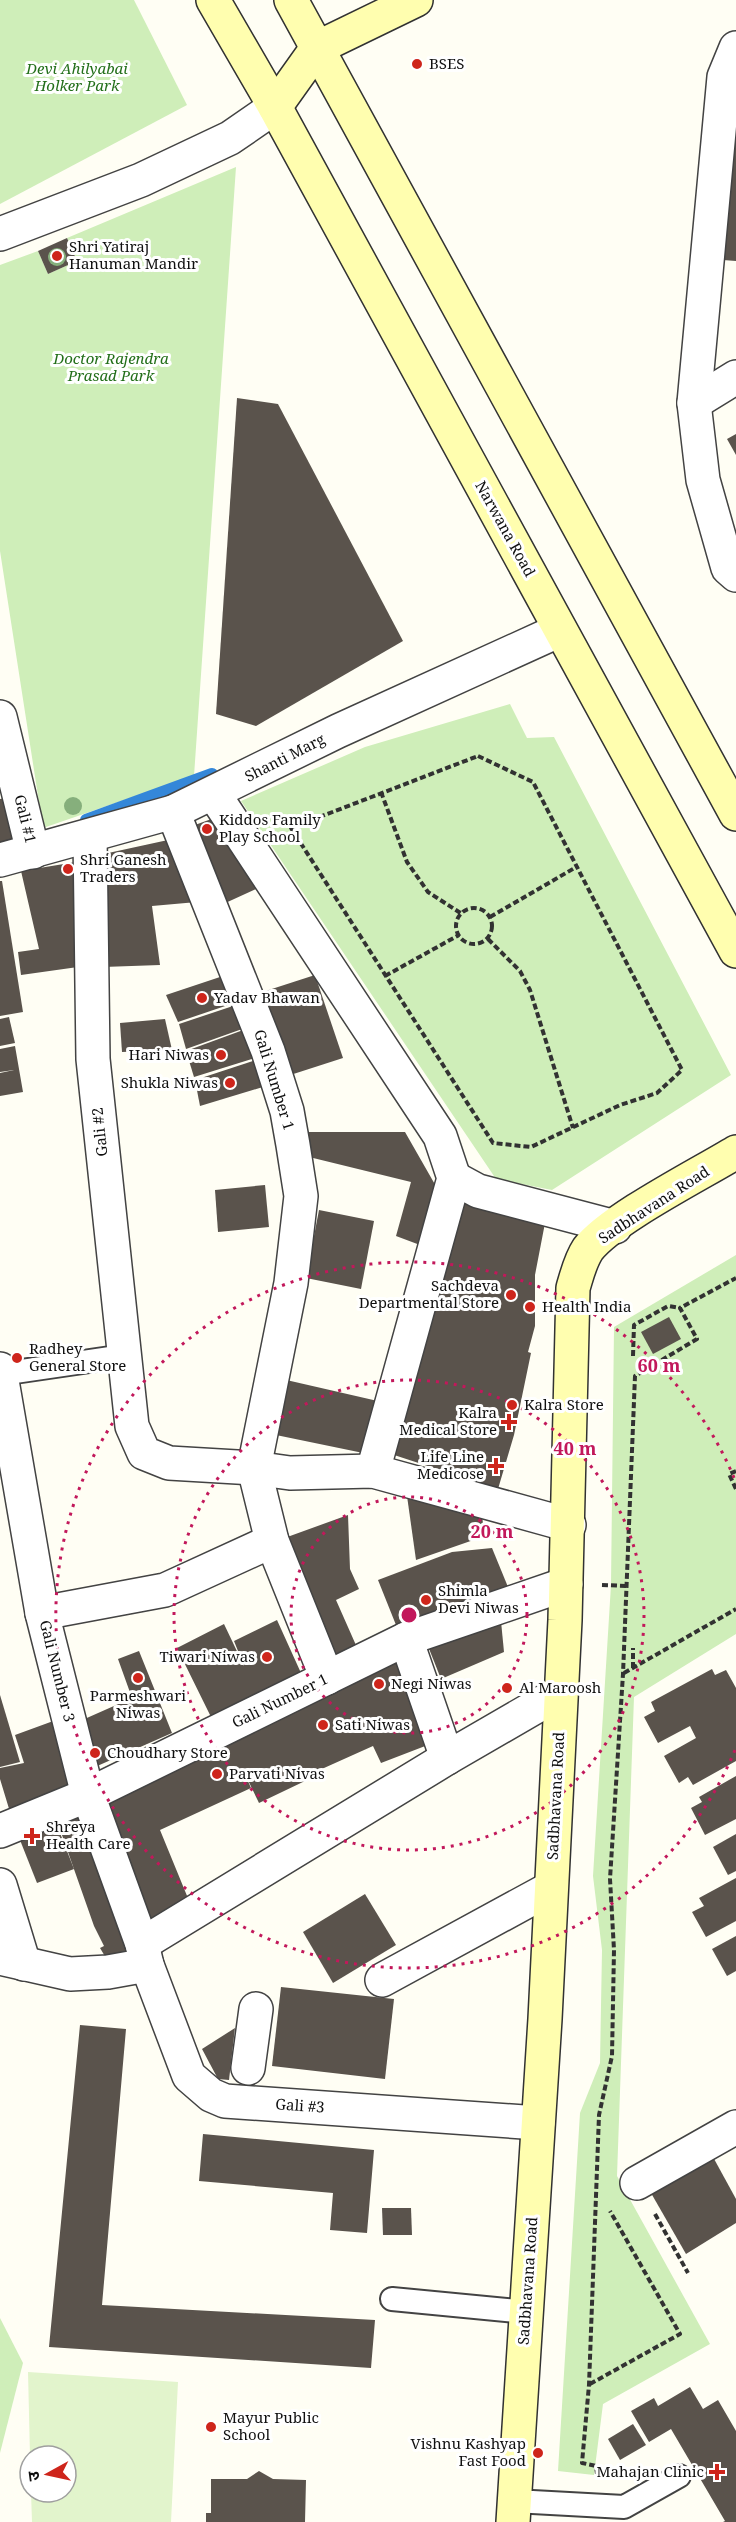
<svg xmlns="http://www.w3.org/2000/svg" width="736" height="2522" font-family="'Noto Serif','Noto Sans Devanagari',serif">
	<style>
		.green { fill: #cfeeb9 }
		.pitch { fill: #e2f4cc }
		.lines { fill: none; stroke-linecap: round; stroke-linejoin: round }
		.stream { stroke: #3487d9; stroke-width: 12 }
		.building { fill: #5a534c }
		.lane-casing { stroke: #434343; stroke-width: 26 }
		.street-casing { stroke: #434343; stroke-width: 36 }
		.secondary-casing { stroke: #323232; stroke-width: 36 }
		.path { stroke: #323232; stroke-width: 4; stroke-dasharray: 6 3; stroke-linecap: butt }
		.lane { stroke: #fff; stroke-width: 22 }
		.street { stroke: #fff; stroke-width: 33 }
		.secondary { stroke: #fffeaf; stroke-width: 33 }
		.tree { fill: #86af7c }
		.ring { fill: none; stroke: #c2185b; stroke-width: 3; stroke-dasharray: 3 6 }
		.poi-dot { fill: #ce251b; stroke: #fff; stroke-width: 2 }
		.labels { text-anchor: middle; stroke-width: 6; stroke-linejoin: round; paint-order: stroke }
		.poi-label { font-size: 15px; fill: #101010; stroke: #fff; text-anchor: start }
		.park-label { font-size: 15px; font-style: italic; fill: #236f1a; stroke: #fff }
		.street-label { font-size: 15px; fill: #101010; stroke: #fff }
		.centre { fill: #c2185b; stroke: #fff; stroke-width: 3 }
		.ring-label { font-size: 18px; text-anchor: middle; font-weight: bold; fill: #c2185b; stroke: #fff; stroke-width: 6; stroke-linejoin: round; paint-order: stroke }
	</style>
	<rect width="100%" height="100%" fill="#fffef4"/>
	<g class="green">
		<polygon points="0,0 134,0 187,105 0,204"/>
		<polygon points="236,167 194,776 43,828 0,551 0,265 38,251 48,274 77,261 67,238"/>
		<polygon points="510,704 527,738 554,737 731,1075 552,1190 496,1179 241,801 365,747"/>
		<polygon points="736,1255 736,1634 634,1697 617,2176 710,2344 603,2404 594,2475 558,2471 580,2113 600,2063 602,1950 593,1876 611,1585 614,1327"/>
		<polygon points="0,2318 23,2363 0,2453"/>
	</g>
	<polygon class="pitch" points="28,2372 178,2382 171,2522 32,2522 31,2492 66,2492 66,2456 30,2456"/>
	<g class="lines">
		<polyline class="stream" points="86,820 212,774"/>
	</g>
	<g class="building">
		<polygon points="736,86 736,261 723,260"/>
		<polygon points="67,238 77,261 48,274 38,251"/>
		<polygon points="237,398 278,404 403,641 256,726 216,714"/>
		<polygon points="736,434 736,455 727,439"/>
		<polygon points="11,797 20,845 0,849 0,799"/>
		<polygon points="225,814 267,884 221,905 184,829"/>
		<polygon points="168,840 197,902 152,906 160,965 103,967 99,855"/>
		<polygon points="76,862 85,966 21,975 18,952 39,949 21,871"/>
		<polygon points="0,881 2,881 23,1012 0,1016"/>
		<polygon points="229,974 237,1002 178,1022 166,995"/>
		<polygon points="315,975 343,1058 281,1078 253,995"/>
		<polygon points="236,1005 245,1028 186,1049 179,1024"/>
		<polygon points="9,1017 15,1043 0,1046 0,1019"/>
		<polygon points="165,1019 172,1050 122,1052 120,1023"/>
		<polygon points="246,1029 255,1058 194,1077 186,1051"/>
		<polygon points="15,1046 23,1092 0,1096 0,1073 14,1070 0,1072 0,1049"/>
		<polygon points="256,1060 266,1086 200,1106 195,1080"/>
		<polygon points="302,1132 405,1132 437,1188 420,1245 396,1236 411,1182 305,1156"/>
		<polygon points="265,1185 269,1227 218,1232 215,1190"/>
		<polygon points="456,1197 545,1223 535,1275 535,1326 528,1352 531,1353 514,1435 498,1489 388,1453"/>
		<polygon points="319,1210 374,1221 361,1289 306,1278"/>
		<polygon points="669,1317 681,1339 653,1354 641,1332"/>
		<polygon points="282,1379 382,1402 368,1454 276,1435"/>
		<polygon points="407,1496 481,1510 485,1536 416,1560"/>
		<polygon points="348,1515 350,1569 359,1589 336,1600 359,1652 331,1663 279,1540"/>
		<polygon points="492,1548 508,1587 398,1630 378,1580 452,1552"/>
		<polygon points="500,1611 504,1652 441,1679 426,1641"/>
		<polygon points="277,1620 301,1673 211,1717 177,1648 224,1624 244,1666 234,1641"/>
		<polygon points="139,1651 172,1733 95,1767 80,1721 132,1698 118,1659"/>
		<polygon points="399,1655 433,1743 381,1763 373,1746 304,1777 305,1781 259,1803 244,1772 251,1788 160,1830 192,1908 146,1935 92,1802"/>
		<polygon points="712,1669 715,1675 726,1670 736,1688 736,1761 693,1785 688,1777 679,1783 664,1756 696,1738 690,1726 658,1743 644,1717 655,1711 651,1702"/>
		<polygon points="0,1695 20,1762 0,1767"/>
		<polygon points="56,1720 77,1791 10,1812 0,1779 0,1768 24,1763 15,1735"/>
		<polygon points="736,1776 736,1819 705,1835 691,1808 702,1802 699,1797"/>
		<polygon points="82,1809 140,1956 112,1968 100,1948 104,1946 94,1926 56,1818"/>
		<polygon points="55,1820 74,1869 37,1883 18,1835"/>
		<polygon points="736,1834 736,1871 728,1875 713,1847"/>
		<polygon points="736,1878 736,1921 706,1937 692,1912 704,1906 699,1898"/>
		<polygon points="365,1894 396,1945 333,1983 303,1932"/>
		<polygon points="736,1936 736,1971 727,1976 712,1949"/>
		<polygon points="281,1987 394,1999 385,2079 272,2066"/>
		<polygon points="80,2025 126,2029 102,2305 375,2320 371,2368 49,2347"/>
		<polygon points="235,2028 229,2080 218,2079 202,2049"/>
		<polygon points="203,2134 374,2150 367,2233 330,2230 333,2193 199,2181"/>
		<polygon points="713,2157 736,2199 736,2223 686,2254 651,2193"/>
		<polygon points="382,2208 411,2208 412,2235 383,2235"/>
		<polygon points="690,2387 703,2409 718,2400 736,2431 736,2522 723,2522 725,2521 671,2429 649,2442 631,2411 654,2398 658,2406"/>
		<polygon points="633,2424 646,2445 620,2460 608,2439"/>
		<polygon points="259,2471 273,2479 306,2480 305,2522 206,2522 206,2513 211,2513 211,2479 247,2479"/>
	</g>
	<g class="lines">
		<defs>
			<g id="lane">
				<polyline points="1,1374 124,1356"/>
				<polyline points="392,2299 527,2312"/>
				<polyline points="514,2501 624,2507 679,2476"/>
			</g>
			<g id="street">
				<polyline points="736,48 724,77 694,403 703,480 728,568 736,575"/>
				<polyline points="0,234 141,180 230,138 275,107"/>
				<polyline points="694,403 736,377"/>
				<polyline points="0,717 33,852"/>
				<polyline points="214,794 440,1136 454,1178 373,1471"/>
				<polyline points="173,812 268,1051 287,1111 293,1145 301,1196 291,1283 254,1468 272,1541 327,1678"/>
				<polyline points="90,837 93,1059 132,1426 144,1453 169,1463 254,1468 290,1473 373,1471 569,1525"/>
				<polyline points="0,860 173,812 338,731 560,630"/>
				<polyline points="454,1178 478,1191 615,1227"/>
				<polyline points="0,1369 42,1613 88,1795 142,1944 147,1965 189,2076 211,2095 225,2101 538,2123"/>
				<polyline points="42,1613 165,1590 272,1541"/>
				<polyline points="406,1639 447,1758"/>
				<polyline points="0,1831 88,1795 406,1639 566,1584"/>
				<polyline points="0,1885 24,1964"/>
				<polyline points="142,1944 447,1758 561,1692"/>
				<polyline points="0,1958 70,1974 108,1972 147,1965"/>
				<polyline points="382,1980 551,1888"/>
				<polyline points="248,2068 256,2009"/>
				<polyline points="637,2183 736,2127"/>
			</g>
			<g id="secondary">
				<polyline points="213,0 275,107 736,951"/>
				<polyline points="291,0 736,814"/>
				<polyline points="275,107 317,48 416,0"/>
				<path d="M513,2522L545,2019L565,1620L573,1288C577,1275 580,1261 588,1249C611,1219 700,1174 736,1152"/>
			</g>
		</defs>
		<use href="#lane" class="lane-casing"/>
		<use href="#street" class="street-casing"/>
		<use href="#secondary" class="secondary-casing"/>
		<g class="path">
			<polygon points="478,756 533,782 682,1070 657,1093 620,1105 531,1147 493,1143 291,828"/>
			<polyline points="381,792 407,862 428,892 462,914"/>
			<circle cx="474" cy="926" r="18"/>
			<polyline points="490,917 578,866"/>
			<polyline points="488,939 520,971 530,990 573,1128"/>
			<polyline points="385,976 459,935"/>
			<polyline points="633,1356 634,1325 668,1306 680,1308"/>
			<polyline points="736,1471 729,1474 736,1489"/>
			<polyline points="602,1585 627,1586"/>
			<polyline points="633,1668 633,1648"/>
			<polyline points="624,1673 736,1609"/>
			<polyline points="655,2214 688,2273"/>
			<polyline points="590,2384 680,2334 610,2211"/>
			<polyline points="597,2474 596,2466 582,2463 589,2385 599,2115 612,2056 614,1950 610,1879 623,1674 635,1376 697,1339 680,1308 736,1278"/>
		</g>
		<use href="#lane" class="lane"/>
		<use href="#street" class="street"/>
		<use href="#secondary" class="secondary"/>
	</g>
	<g class="tree">
		<circle cx="57" cy="257" r="9"/>
		<circle cx="73" cy="806" r="9"/>
	</g>
	<g class="ring">
		<circle cx="409" cy="1615" r="118"/>
		<circle cx="409" cy="1615" r="235"/>
		<path d="M735 1750A353 353 0 1 1 735 1480"/>
	</g>
	<g class="poi-dot">
		<circle cx="417" cy="64" r="6"/>
		<circle cx="57" cy="256" r="6"/>
		<circle cx="207" cy="829" r="6"/>
		<circle cx="68" cy="869" r="6"/>
		<circle cx="202" cy="998" r="6"/>
		<circle cx="221" cy="1055" r="6"/>
		<circle cx="230" cy="1083" r="6"/>
		<circle cx="511" cy="1295" r="6"/>
		<circle cx="530" cy="1307" r="6"/>
		<circle cx="17" cy="1358" r="6"/>
		<circle cx="512" cy="1405" r="6"/>
		<path d="M506 1413h6v6h6v6h-6v6h-6v-6h-6v-6h6z"/>
		<path d="M493 1457h6v6h6v6h-6v6h-6v-6h-6v-6h6z"/>
		<circle cx="426" cy="1600" r="6"/>
		<circle cx="267" cy="1657" r="6"/>
		<circle cx="138" cy="1678" r="6"/>
		<circle cx="379" cy="1684" r="6"/>
		<circle cx="507" cy="1688" r="6"/>
		<circle cx="323" cy="1725" r="6"/>
		<circle cx="95" cy="1753" r="6"/>
		<circle cx="217" cy="1774" r="6"/>
		<path d="M29 1827h6v6h6v6h-6v6h-6v-6h-6v-6h6z"/>
		<circle cx="211" cy="2427" r="6"/>
		<circle cx="538" cy="2453" r="6"/>
		<path d="M714 2463h6v6h6v6h-6v6h-6v-6h-6v-6h6z"/>
	</g>
	<g class="labels">
		<g class="poi-label">
			<text x="429" y="69">BSES</text>
			<text x="69" y="252">Shri Yatiraj<tspan x="69" dy="17">Hanuman Mandir</tspan></text>
			<text x="219" y="825">Kiddos Family<tspan x="219" dy="17">Play School</tspan></text>
			<text x="80" y="865">Shri Ganesh<tspan x="80" dy="17">Traders</tspan></text>
			<text x="214" y="1003">Yadav Bhawan</text>
			<text x="209" y="1060" text-anchor="end">Hari Niwas</text>
			<text x="218" y="1088" text-anchor="end">Shukla Niwas</text>
			<text x="499" y="1291" text-anchor="end">Sachdeva<tspan x="499" dy="17">Departmental Store</tspan></text>
			<text x="542" y="1312">Health India</text>
			<text x="29" y="1354">Radhey<tspan x="29" dy="17">General Store</tspan></text>
			<text x="524" y="1410">Kalra Store</text>
			<text x="497" y="1418" text-anchor="end">Kalra<tspan x="497" dy="17">Medical Store</tspan></text>
			<text x="484" y="1462" text-anchor="end">Life Line<tspan x="484" dy="17">Medicose</tspan></text>
			<text x="438" y="1596">Shimla<tspan x="438" dy="17">Devi Niwas</tspan></text>
			<text x="255" y="1662" text-anchor="end">Tiwari Niwas</text>
			<text x="391" y="1689">Negi Niwas</text>
			<text x="519" y="1693">Al Maroosh</text>
			<text x="138" y="1701" text-anchor="middle">Parmeshwari<tspan x="138" dy="17">Niwas</tspan></text>
			<text x="335" y="1730">Sati Niwas</text>
			<text x="107" y="1758">Choudhary Store</text>
			<text x="229" y="1779">Parvati Nivas</text>
			<text x="46" y="1832">Shreya<tspan x="46" dy="17">Health Care</tspan></text>
			<text x="223" y="2423">Mayur Public<tspan x="223" dy="17">School</tspan></text>
			<text x="526" y="2449" text-anchor="end">Vishnu Kashyap<tspan x="526" dy="17">Fast Food</tspan></text>
			<text x="704" y="2477" text-anchor="end">Mahajan Clinic</text>
		</g>
		<g class="park-label">
			<text x="77" y="74">Devi Ahilyabai<tspan x="77" dy="17">Holker Park</tspan></text>
			<text x="111" y="364">Doctor Rajendra<tspan x="111" dy="17">Prasad Park</tspan></text>
		</g>
		<g class="street-label">
			<text transform="translate(505 529) rotate(61)" y="5">Narwana Road</text>
			<text transform="translate(285 758) rotate(-27)" y="5">Shanti Marg</text>
			<text transform="translate(25 819) rotate(76)" y="5">Gali #1</text>
			<text transform="translate(274 1080) rotate(73)" y="5">Gali Number 1</text>
			<text transform="translate(100 1132) rotate(-96)" y="5">Gali #2</text>
			<text transform="translate(654 1205) rotate(-33)" y="5">Sadbhavana Road</text>
			<text transform="translate(57 1671) rotate(76)" y="5">Gali Number 3</text>
			<text transform="translate(280 1701) rotate(-26)" y="5">Gali Number 1</text>
			<text transform="translate(556 1796) rotate(-87)" y="5">Sadbhavana Road</text>
			<text transform="translate(300 2106) rotate(4)" y="5">Gali #3</text>
			<text transform="translate(528 2281) rotate(-86)" y="5">Sadbhavana Road</text>
		</g>
	</g>
	<circle cx="409" cy="1615" r="9" class="centre"/>
	<g class="ring-label">
		<text x="659" y="1372">60 m</text>
		<text x="575" y="1455">40 m</text>
		<text x="492" y="1538">20 m</text>
	</g>
	<g transform="translate(48 2474) rotate(262)"><circle r="28" fill="#ffffff" stroke="#9f9f9f" stroke-width="1.5"/>
	<path d="M0-4.5L10 22L0 15L-10 22Z" fill="#ce251b"/>
	<text y="-9" font-size="16" font-weight="bold" text-anchor="middle" fill="#101010">उ</text>
	</g>
</svg>
